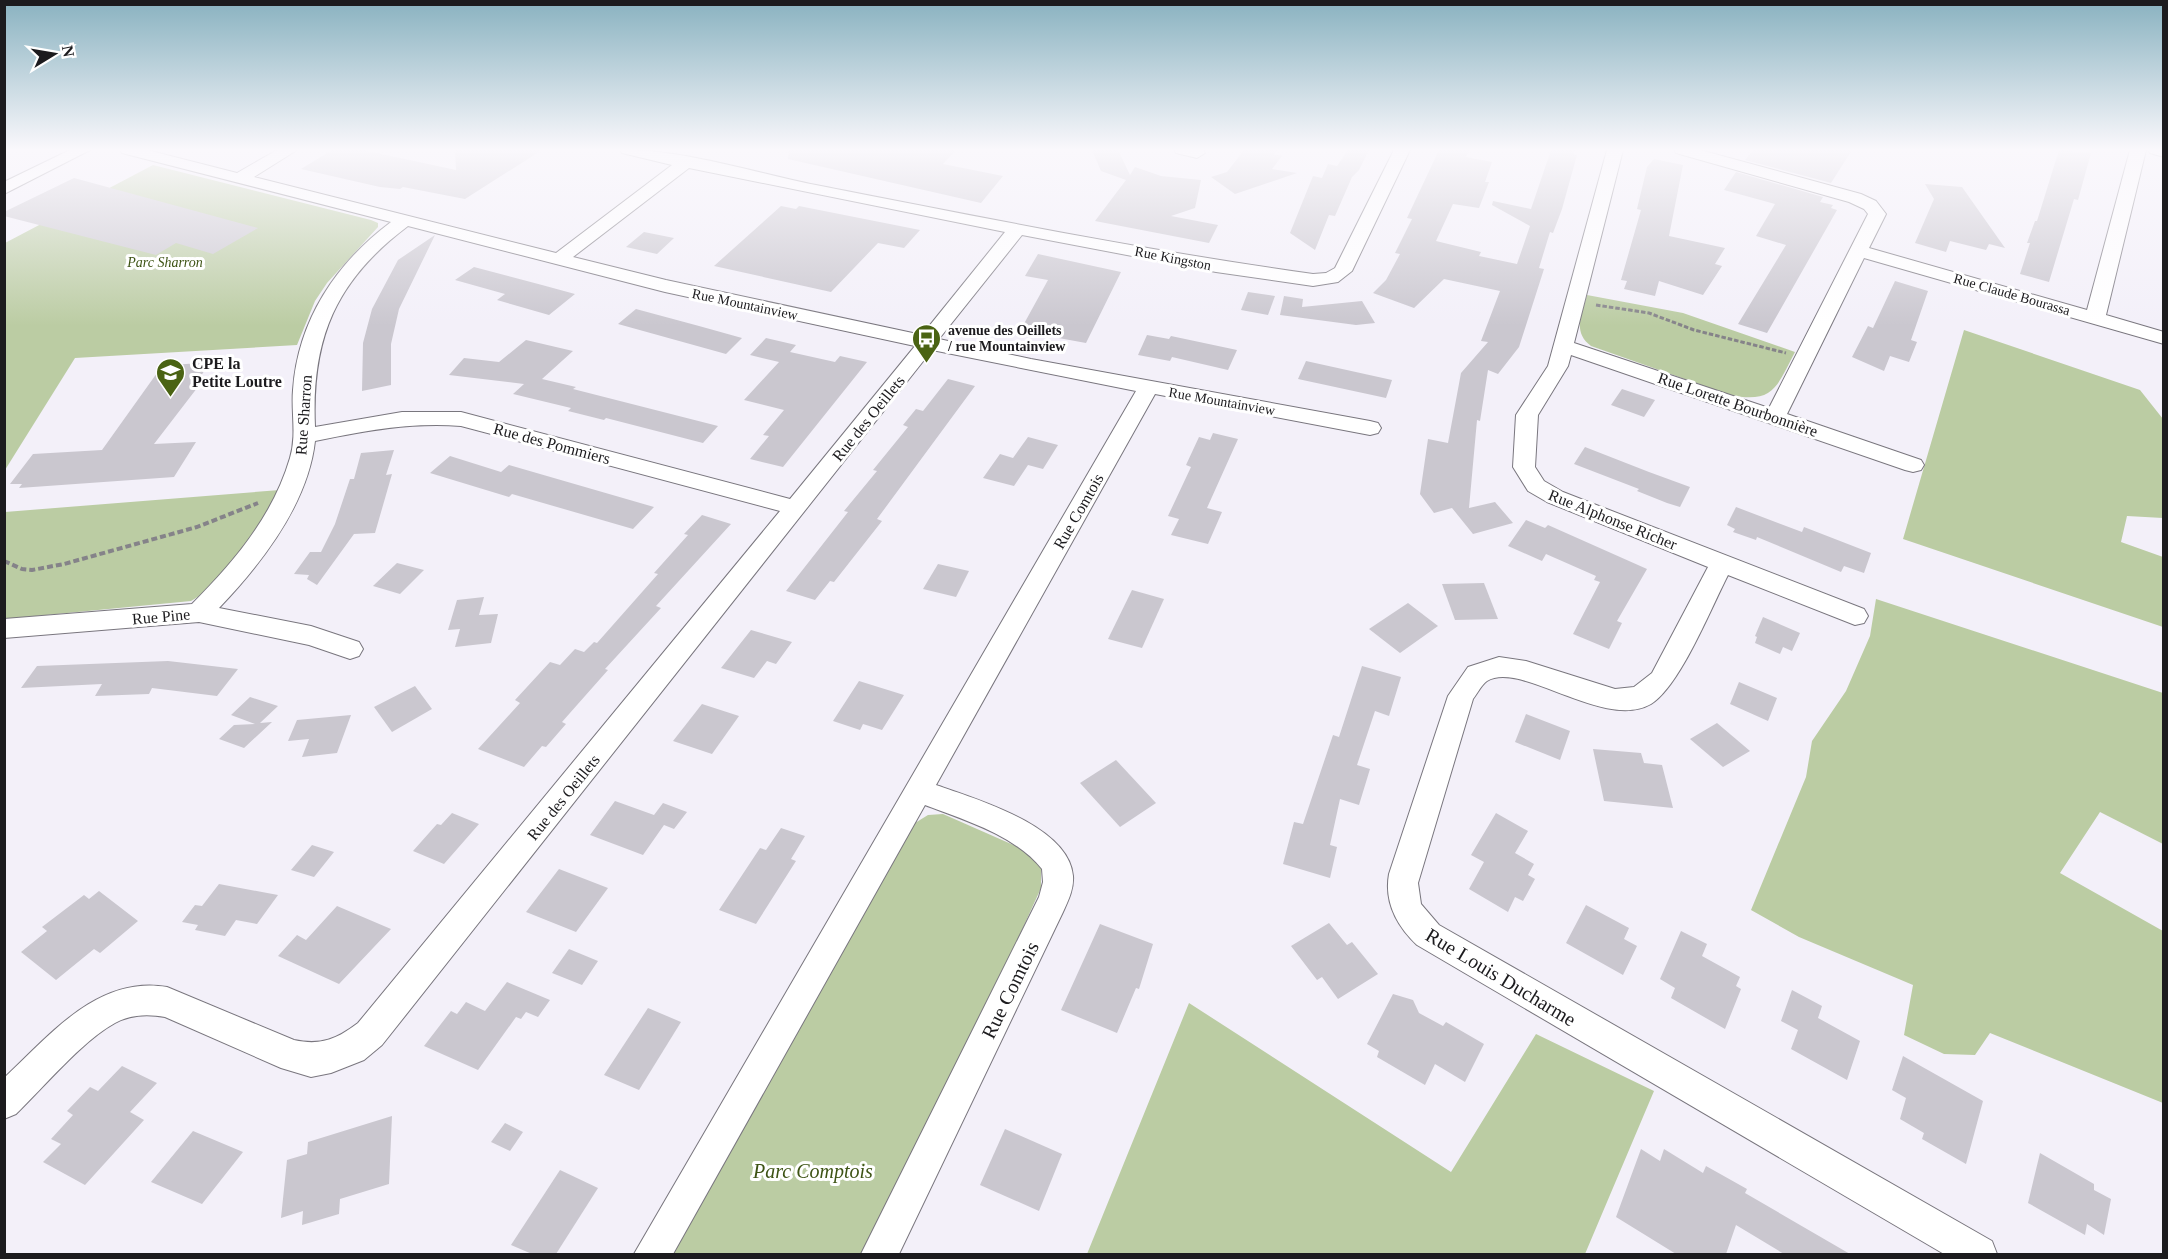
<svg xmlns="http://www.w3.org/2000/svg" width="2168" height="1259" font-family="'Times New Roman',serif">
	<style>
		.green { fill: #bbcca3 }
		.building { fill: #cac7cf }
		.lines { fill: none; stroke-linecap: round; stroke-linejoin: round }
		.street-casing { stroke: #79767e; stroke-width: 2 }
		.path-far1 { stroke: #858389; stroke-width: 3; stroke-dasharray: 4.5 2; stroke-linecap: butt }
		.path { stroke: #858389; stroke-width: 4; stroke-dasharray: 6 3; stroke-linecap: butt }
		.street { fill: #fff; fill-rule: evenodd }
		.labels { text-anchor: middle; stroke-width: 6; stroke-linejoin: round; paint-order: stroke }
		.far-street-label { font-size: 14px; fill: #1c1b1e; stroke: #fff }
		.far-park-label { font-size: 14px; font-style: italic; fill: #3d5314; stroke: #fff }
		.far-poi-label { font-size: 14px; font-weight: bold; fill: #1c1b1e; stroke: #fff; text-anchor: start }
		.poi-label { font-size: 16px; font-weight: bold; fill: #1c1b1e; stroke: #fff; text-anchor: start }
		.street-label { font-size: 16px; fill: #1c1b1e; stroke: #fff }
		.near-street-label { font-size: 20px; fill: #1c1b1e; stroke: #fff }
		.near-park-label { font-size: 20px; font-style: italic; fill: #3d5314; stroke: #fff }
	</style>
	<rect width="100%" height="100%" fill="#f3f0f9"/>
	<g class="green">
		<polygon points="153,165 371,220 378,223 378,227 327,283 315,301 297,345 75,358 5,470 5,243"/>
		<path d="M1587,295L1683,313L1795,352C1777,386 1774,404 1730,395L1591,346C1572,332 1582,314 1587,295Z"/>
		<polygon points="1964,330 2140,390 2163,419 2163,518 2127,516 2121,542 2163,557 2163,627 1903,539"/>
		<path d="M280,490C263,519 220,586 191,601L5,619V512Z"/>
		<polygon points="1876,599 2163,693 2163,844 2100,812 2060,873 2163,931 2163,1103 1990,1033 1975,1055 1944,1054 1904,1035 1913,985 1799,937 1751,910 1806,777 1812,741 1846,691 1870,636"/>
		<polygon points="943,814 1027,851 1041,867 1041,888 985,1011 862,1254 672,1254 915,823 928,815"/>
		<polygon points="1189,1003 1451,1172 1536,1034 1654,1091 1585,1254 1087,1254"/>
	</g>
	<g class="building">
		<polygon points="332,150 363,150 456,170 455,150 542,150 465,199 403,187 400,189 380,187 301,169"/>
		<polygon points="789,150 956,150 943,164 1003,176 981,203 788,159"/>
		<polygon points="1092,150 1118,150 1130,175 1135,167 1161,176 1201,180 1195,208 1171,216 1218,225 1209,243 1095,221 1126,180 1101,171"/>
		<polygon points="1244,150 1278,150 1274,154 1282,156 1272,169 1297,173 1235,194 1211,177 1227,172"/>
		<polygon points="1348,150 1369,150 1359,170 1352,177 1335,216 1329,215 1315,250 1290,233 1313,176 1322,178 1328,164 1337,166"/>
		<polygon points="1439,150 1470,150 1466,157 1492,162 1485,182 1489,182 1479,208 1453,204 1436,241 1481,252 1479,256 1517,264 1530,226 1492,205 1493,201 1531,209 1551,150 1575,150 1573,154 1577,155 1562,209 1553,233 1550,232 1539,268 1544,269 1519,347 1498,374 1488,370 1480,421 1477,420 1469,508 1495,502 1513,523 1473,534 1452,508 1434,513 1420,494 1428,439 1448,443 1461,373 1488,342 1481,341 1500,291 1444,279 1414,308 1373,293 1386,280 1400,254 1395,253 1412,219 1407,218"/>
		<polygon points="1753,150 1852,150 1831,183 1745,160"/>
		<polygon points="2059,150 2091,153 2078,200 2074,199 2049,282 2020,274 2030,243 2027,243 2035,221 2037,221"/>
		<polygon points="1654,159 1683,165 1669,236 1725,248 1715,264 1722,266 1703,295 1659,281 1655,296 1624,289 1627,281 1621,280 1641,210 1637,209 1647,167"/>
		<polygon points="1736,172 1823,197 1820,202 1833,205 1831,208 1837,210 1767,333 1738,324 1786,245 1756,236 1775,204 1724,190"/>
		<polygon points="74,178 258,228 213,254 176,243 156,255 4,216 4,212"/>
		<polygon points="1925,184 1962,187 2005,248 1989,244 1986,250 1950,241 1946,252 1915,243 1934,199"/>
		<polygon points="781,206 796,209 799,206 920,230 904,248 878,243 831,292 714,266"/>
		<polygon points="644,232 674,238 657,254 626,247"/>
		<polygon points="435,235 399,309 391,344 391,385 362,391 363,343 372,309 398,260"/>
		<polygon points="1038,254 1121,272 1086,343 1020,331 1048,280 1025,276"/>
		<polygon points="474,267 542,285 575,294 549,315 497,300 505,294 455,280"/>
		<polygon points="1895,281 1928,291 1911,340 1917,342 1909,362 1890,356 1884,371 1852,357 1868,326 1873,328"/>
		<polygon points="1248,292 1275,296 1268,315 1241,310"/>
		<polygon points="1284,296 1303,299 1302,307 1362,301 1375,323 1356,325 1280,315"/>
		<polygon points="636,309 699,326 742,338 726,354 618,324"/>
		<polygon points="1147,335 1169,339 1171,336 1237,350 1228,370 1172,357 1170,361 1138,355"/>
		<polygon points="766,338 796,345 790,352 835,362 840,356 867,362 783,467 750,459 769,436 763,435 784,410 744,400 779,362 750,355"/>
		<polygon points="526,340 573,351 542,379 576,387 573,389 718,426 703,443 606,418 604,420 568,411 571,408 513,394 524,384 449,375 464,358 499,362"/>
		<polygon points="1306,361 1392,380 1386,398 1298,379"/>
		<polygon points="210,362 199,379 204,379 154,444 196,442 174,477 19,488 22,484 10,484 33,454 102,450 162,366"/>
		<polygon points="948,379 975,386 877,519 882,521 834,582 830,581 815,600 786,591 848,512 844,511 877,471 873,470 908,427 903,425 916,409 923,411"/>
		<polygon points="1622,389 1655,400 1644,417 1611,405"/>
		<polygon points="1213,433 1238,439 1207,508 1222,512 1208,544 1171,535 1179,519 1168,516 1191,467 1186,465 1199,437 1210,440"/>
		<polygon points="1028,437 1058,445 1043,469 1028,465 1014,486 983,478 1000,454 1013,458"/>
		<polygon points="1585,447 1649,472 1690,487 1680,507 1667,503 1637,491 1639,489 1574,464"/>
		<polygon points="394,450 386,475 392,474 375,533 354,534 317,585 307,579 309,575 294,574 310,552 321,552 335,524 350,479 354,479 361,453"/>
		<polygon points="450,456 501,472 509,465 654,507 633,529 512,494 509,497 430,473"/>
		<polygon points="1736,507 1802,532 1804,527 1871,553 1864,573 1844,566 1841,572 1757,537 1756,540 1733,532 1735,529 1727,525"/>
		<polygon points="702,515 731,524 656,606 661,608 605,669 608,670 562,722 566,724 546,747 542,746 524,767 478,749 520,703 515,700 550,662 560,665 575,649 584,652 594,642 597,643 658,574 654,573 688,535 684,534"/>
		<polygon points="1526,520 1545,528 1548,525 1647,569 1617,621 1622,623 1609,649 1573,634 1600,582 1594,580 1596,576 1546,554 1542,561 1508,546"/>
		<polygon points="397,563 424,570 400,594 373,586"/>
		<polygon points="938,564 969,571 956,597 923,589"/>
		<polygon points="1484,583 1498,619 1455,620 1442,584"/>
		<polygon points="1132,590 1164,599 1142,648 1108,639"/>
		<polygon points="484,597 479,615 498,614 491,643 455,647 460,629 448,630 457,600"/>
		<polygon points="1408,603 1438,626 1400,653 1369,629"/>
		<polygon points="1763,617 1800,633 1792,651 1783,647 1780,654 1755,643 1757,637 1755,636"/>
		<polygon points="751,630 792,642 776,664 767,661 754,678 721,668"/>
		<polygon points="168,661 238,669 217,696 152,688 149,694 95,696 102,684 21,688 37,666"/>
		<polygon points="1362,666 1401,677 1389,716 1375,711 1357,765 1370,769 1359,805 1340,799 1330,845 1337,847 1330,878 1283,864 1294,822 1303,824 1333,735 1339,737"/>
		<polygon points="859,681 904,695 882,730 863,724 860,730 833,721"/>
		<polygon points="1739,682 1777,698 1768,721 1730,704"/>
		<polygon points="415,686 432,709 392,732 374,707"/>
		<polygon points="250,697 278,706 260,723 272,722 244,748 219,739 234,725 255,724 231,715"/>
		<polygon points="702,704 739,716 712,754 673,741"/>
		<polygon points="1526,714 1570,731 1560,760 1515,742"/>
		<polygon points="351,715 337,753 302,757 309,739 288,741 297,720"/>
		<polygon points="1717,723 1750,751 1723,767 1690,739"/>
		<polygon points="1593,749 1641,753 1644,763 1662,765 1673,808 1604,801"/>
		<polygon points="1116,760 1156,803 1120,827 1080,783"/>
		<polygon points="615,801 654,815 663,803 687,812 674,829 664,825 643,855 590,835"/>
		<polygon points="452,813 479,824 444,864 413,851 437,824 441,825"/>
		<polygon points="1496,813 1528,831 1515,853 1534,864 1528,875 1535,879 1523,901 1515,897 1508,912 1469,889 1484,862 1471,855"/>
		<polygon points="781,828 805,836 791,859 796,861 756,924 719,910 760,848 766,850"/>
		<polygon points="312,845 334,852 314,877 291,870"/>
		<polygon points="559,869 608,888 576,932 526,912"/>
		<polygon points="219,884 278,895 257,924 236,920 225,936 195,930 198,925 182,922 195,905 202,906"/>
		<polygon points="99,891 138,921 100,953 94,949 56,980 21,952 47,931 42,927 84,895 89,899"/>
		<polygon points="1586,905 1629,928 1624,939 1637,946 1623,975 1566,943"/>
		<polygon points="337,906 391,929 339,984 278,956 297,935 306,940"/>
		<polygon points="1329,923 1347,945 1352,942 1378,974 1338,999 1322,977 1317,980 1291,946"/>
		<polygon points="1100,924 1153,944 1139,989 1136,988 1117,1033 1061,1010"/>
		<polygon points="1681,931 1707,944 1702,956 1740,977 1736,986 1741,989 1725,1029 1671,998 1675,988 1660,979"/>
		<polygon points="569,949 598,961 582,985 552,973"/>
		<polygon points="507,982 550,1000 538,1017 526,1012 521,1019 516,1017 478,1070 424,1046 451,1011 457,1014 466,1002 485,1011"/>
		<polygon points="1792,990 1822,1006 1818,1018 1860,1041 1847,1080 1791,1049 1798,1030 1781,1021"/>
		<polygon points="1393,994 1413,1000 1419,1013 1443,1026 1446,1022 1484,1044 1465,1082 1435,1064 1425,1085 1377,1057 1379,1051 1367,1044"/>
		<polygon points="648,1008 681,1022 639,1090 604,1075"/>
		<polygon points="1903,1056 1983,1101 1966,1164 1922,1139 1924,1133 1900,1119 1906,1098 1892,1090"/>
		<polygon points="122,1066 157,1083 130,1112 144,1120 85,1185 43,1162 61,1144 51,1139 73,1115 67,1111 90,1087 98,1091"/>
		<polygon points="392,1116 389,1184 340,1199 339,1214 302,1225 303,1211 281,1218 287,1160 307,1154 308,1142"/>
		<polygon points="505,1123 523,1132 510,1151 491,1142"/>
		<polygon points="1005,1129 1062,1154 1039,1211 980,1185"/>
		<polygon points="193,1131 243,1152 202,1204 151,1182"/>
		<polygon points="1641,1149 1660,1161 1664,1149 1703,1173 1706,1166 1747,1189 1745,1193 1850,1254 1784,1254 1736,1225 1726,1254 1676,1254 1616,1217"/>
		<polygon points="2040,1153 2094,1184 2094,1190 2111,1199 2104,1235 2087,1224 2085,1235 2028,1203"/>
		<polygon points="560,1170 598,1188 556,1254 532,1254 511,1245"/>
	</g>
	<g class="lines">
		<defs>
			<g id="street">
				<polygon points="70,150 90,150 4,194 4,182"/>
				<path d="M120,150H147L237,173L277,150H297L254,177L556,253L672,165L622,153L620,150C680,148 759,174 821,186C984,218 1148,251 1313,274L1326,273L1335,268L1394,150H1410L1352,271L1338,282L1313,286L1216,272L1022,235L939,339L1031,359L1370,421L1378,423L1381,428L1378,433L1370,435L1155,394L936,785C976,799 1069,826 1073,876C1074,889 1068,901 1063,912L899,1254H861L1039,897L1043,882L1042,869C1015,835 964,820 925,805L673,1254H634L1136,391L932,350L382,1045L364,1060L331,1073L311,1077L281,1068L165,1017C149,1014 131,1014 115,1023C82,1041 44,1087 16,1114L4,1119V1078C50,1035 98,975 167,987L294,1040C321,1046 337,1039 358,1023L780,511L461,426C411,422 364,431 315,441C308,504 262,563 219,608L311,626L359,642L363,649L359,656L350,659L309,645L199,622L4,638V619L192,604C234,562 273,516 290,458C297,435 291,412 293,390C298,320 336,263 391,222L122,153ZM689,168L1005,232L922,335L666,280L573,257ZM408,226L665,292L915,346L790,499L461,412H402L315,427C311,338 336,280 408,226Z"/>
				<polygon points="1174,150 1203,150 1205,153 1197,158 1176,153"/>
				<path d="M1607,150H1623L1574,343L1769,408L1868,214L1864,209L1849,202L1676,153L1674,150H1700L1861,194L1876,201L1886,214L1869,248L2087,310L2130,150H2146L2106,315L2164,332V344L1864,258L1787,414L1921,460L1924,465L1921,470L1913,472L1905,470L1571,355L1568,366L1538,415L1535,467L1544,481L1563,492L1864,609L1868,616L1864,623L1855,625L1728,575C1711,608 1680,686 1651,704C1604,731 1521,660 1487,681C1482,684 1477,694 1473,699L1418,883L1421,904L1439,925L1992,1241L1997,1254H1944L1417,945C1397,926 1384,902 1389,874L1448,696L1468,667L1499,657L1526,661L1615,689L1634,687L1652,673L1708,567L1547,502L1528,491L1513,467L1516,415L1548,366Z"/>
				<polygon points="2148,150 2164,150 2164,157 2150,153"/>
			</g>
		</defs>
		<use href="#street" class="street-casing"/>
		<polyline class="path-far1" points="1596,305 1649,313 1694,330 1786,353"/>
		<polyline class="path" points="4,561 22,569 32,570 64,564 197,527 258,503"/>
		<use href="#street" class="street"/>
	</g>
	<linearGradient id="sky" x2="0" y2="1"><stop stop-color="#89b2c0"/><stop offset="0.46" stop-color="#faf8fc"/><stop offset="1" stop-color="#faf8fc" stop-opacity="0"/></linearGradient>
	<rect width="2168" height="326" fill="url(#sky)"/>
	<defs>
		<symbol id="bus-pin" viewBox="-11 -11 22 30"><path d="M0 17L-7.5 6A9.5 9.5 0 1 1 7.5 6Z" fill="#4a6313" stroke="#fff"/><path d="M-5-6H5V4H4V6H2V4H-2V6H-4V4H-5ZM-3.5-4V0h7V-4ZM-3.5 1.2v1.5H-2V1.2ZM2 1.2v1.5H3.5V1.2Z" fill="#fff"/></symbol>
		<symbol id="school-pin" viewBox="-11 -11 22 30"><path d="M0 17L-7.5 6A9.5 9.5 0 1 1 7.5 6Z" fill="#4a6313" stroke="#fff"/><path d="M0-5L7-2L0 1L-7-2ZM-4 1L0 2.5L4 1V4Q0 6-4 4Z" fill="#fff"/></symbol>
	</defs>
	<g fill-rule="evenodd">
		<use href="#bus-pin" x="910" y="322" width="33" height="45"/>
		<use href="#school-pin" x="154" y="356" width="33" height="45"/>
	</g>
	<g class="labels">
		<g class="far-street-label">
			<text transform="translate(1173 258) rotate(11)" y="5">Rue Kingston</text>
			<text transform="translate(2012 294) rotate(16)" y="5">Rue Claude Bourassa</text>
			<text transform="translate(745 304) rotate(12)" y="5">Rue Mountainview</text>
			<text transform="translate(1222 401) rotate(10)" y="5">Rue Mountainview</text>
		</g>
		<g class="far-park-label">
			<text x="165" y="267">Parc Sharron</text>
		</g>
		<g class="far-poi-label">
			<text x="948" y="335">avenue des Oeillets<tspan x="948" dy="16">/ rue Mountainview</tspan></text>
		</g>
		<g class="poi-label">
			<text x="192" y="369">CPE la<tspan x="192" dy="18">Petite Loutre</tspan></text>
		</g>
		<g class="street-label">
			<text transform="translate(1738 404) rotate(19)" y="6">Rue Lorette Bourbonnière</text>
			<text transform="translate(303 415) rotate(-86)" y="6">Rue Sharron</text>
			<text transform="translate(868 418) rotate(-51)" y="6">Rue des Oeillets</text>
			<text transform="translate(552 443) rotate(15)" y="6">Rue des Pommiers</text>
			<text transform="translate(1078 511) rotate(-60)" y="6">Rue Comtois</text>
			<text transform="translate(1613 519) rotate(22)" y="6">Rue Alphonse Richer</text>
			<text transform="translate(161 616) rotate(-5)" y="6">Rue Pine</text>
			<text transform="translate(563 797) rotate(-51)" y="6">Rue des Oeillets</text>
		</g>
		<g class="near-street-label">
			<text transform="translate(1501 977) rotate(31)" y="7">Rue Louis Ducharme</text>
			<text transform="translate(1010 990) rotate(-64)" y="7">Rue Comtois</text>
		</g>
		<g class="near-park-label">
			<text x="813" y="1178">Parc Comptois</text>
		</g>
	</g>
	<rect width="2168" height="1259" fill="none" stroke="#1c1b1e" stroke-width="12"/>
	<g transform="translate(54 54) rotate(79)" stroke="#ffffff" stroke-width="4.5" paint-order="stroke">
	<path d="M0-4.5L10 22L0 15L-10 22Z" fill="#1c1b1e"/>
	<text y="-9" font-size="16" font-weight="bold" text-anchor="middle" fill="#1c1b1e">N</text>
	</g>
</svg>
